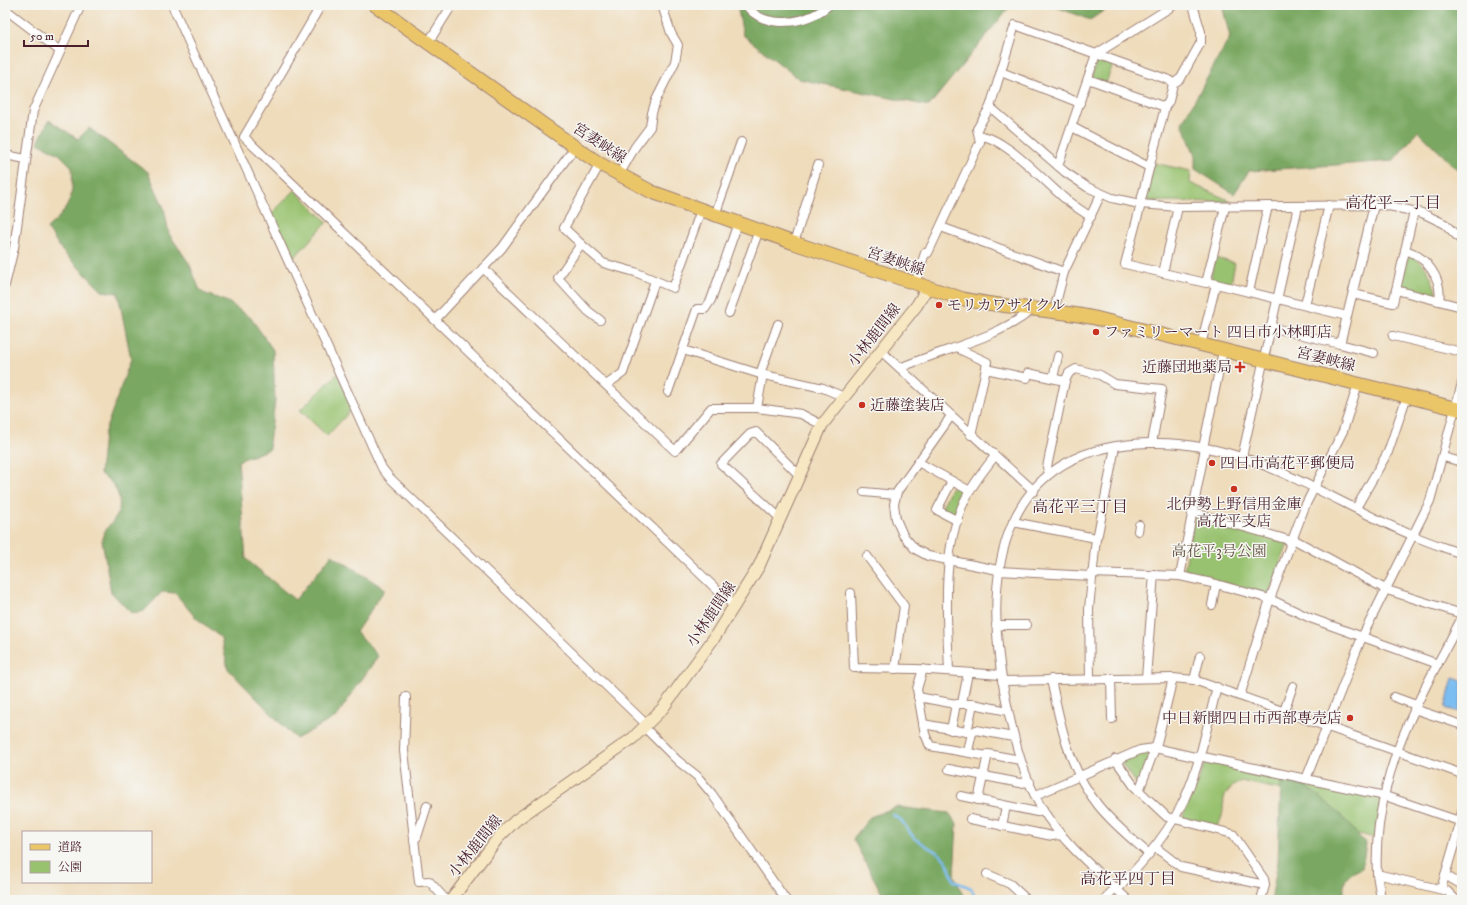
<svg xmlns="http://www.w3.org/2000/svg" width="1467" height="905" font-family="'IM FELL DW Pica','Noto Serif JP',serif">
	<style>
		.green { fill: #99c26f; stroke: #72704d }
		.forest { fill: #7aa862; stroke: #626446 }
		.water { fill: #7cbdf1; stroke: #636e8e }
		.lines { fill: none; stroke-linecap: round; stroke-linejoin: round }
		.stream { stroke: #7cbdf1; stroke-width: 2.5 }
		.minor-casing { stroke: #9c7e73; stroke-width: 10 }
		.secondary-casing { stroke: #9c7e73; stroke-width: 13 }
		.primary-casing { stroke: #9c7e73; stroke-width: 15 }
		.minor { stroke: #fff; stroke-width: 8 }
		.secondary { stroke: #f7e8c3; stroke-width: 11 }
		.primary { stroke: #ebc669; stroke-width: 13 }
		.poi-dot { fill: #c8321e; stroke: #f6f6f2; stroke-width: 1.5 }
		.labels { text-anchor: middle; stroke-width: 3; stroke-linejoin: round; paint-order: stroke }
		.street-label { font-size: 15px; fill: #4a1f2b; stroke: #f6f6f2 }
		.poi-label { font-size: 15px; fill: #4a1f2b; stroke: #f6f6f2; text-anchor: start }
		.park-label { font-size: 15px; fill: #62503f; stroke: #f6f6f2 }
		.neighbourhood-label { font-size: 16px; fill: #4a1f2b; stroke: #f6f6f2 }
	</style>
	<rect width="100%" height="100%" fill="#f6f6f2"/>
	<filter id="ink" filterUnits="userSpaceOnUse"><feTurbulence type="fractalNoise" baseFrequency=".025" numOctaves="2"/><feDisplacementMap in="SourceGraphic" scale="8" xChannelSelector="R" yChannelSelector="G"/><feConvolveMatrix kernelMatrix="1 2 1 2 8 2 1 2 1" color-interpolation-filters="sRGB"/></filter>
	<filter id="wash" filterUnits="userSpaceOnUse"><feTurbulence type="fractalNoise" baseFrequency=".012" numOctaves="4" result="noise"/><feDisplacementMap in="SourceGraphic" scale="16" xChannelSelector="R" yChannelSelector="G"/><feGaussianBlur stdDeviation="0.9" result="paint"/><feColorMatrix in="noise" values="0 0 0 0 0 0 0 0 0 0 0 0 0 0 0 0 0 1.4 0 .05"/><feComposite in="paint" operator="in"/></filter>
	<g filter="url(#wash)">
		<rect width="100%" height="100%" fill="#efdcbb"/>
		<g class="green">
			<polygon points="1100,59 1113,64 1106,83 1093,78 1092,76 1097,60"/>
			<polygon points="1154,163 1191,171 1190,183 1233,202 1147,201 1145,197"/>
			<polygon points="295,190 327,222 291,261 270,215"/>
			<path d="M1408,255C1426,260 1432,278 1437,295L1435,297L1403,289L1401,286Z"/>
			<polygon points="1215,258 1235,263 1231,283 1213,280 1211,276"/>
			<polygon points="337,374 353,408 327,436 300,410"/>
			<polygon points="955,486 965,492 954,517 943,511 942,507 951,488"/>
			<polygon points="1195,514 1289,541 1269,593 1267,594 1185,573 1184,571"/>
			<polygon points="1147,751 1150,754 1140,783 1136,784 1121,763 1122,759"/>
			<path d="M1207,760L1378,797L1381,800L1375,838L1347,831L1318,798L1241,781C1212,798 1231,807 1217,826L1183,819V816Z"/>
		</g>
		<g class="forest">
			<polygon points="737,5 1011,5 929,106 799,79 743,35"/>
			<polygon points="1051,5 1112,5 1090,20"/>
			<polygon points="1222,5 1462,5 1462,174 1418,131 1393,161 1249,171 1234,194 1195,169 1195,155 1182,123 1230,37"/>
			<path d="M49,120L78,139L89,128L148,172L164,208L169,234L189,263L199,288L203,293L228,302L251,318L273,350L275,402L269,442L270,449L238,461L246,559L295,600L332,555L385,589L356,632L378,656L336,717L296,739L228,669L221,638L195,617L175,593L162,592L144,611L137,613L130,612L111,592L102,540C103,528 114,523 118,513C123,496 114,481 100,474L104,434L131,359L118,293L102,291L63,252L47,228C70,209 74,197 72,167L59,154L38,143Z"/>
			<path d="M1281,781L1306,786L1338,812L1366,844L1362,868C1344,876 1342,881 1345,900H1271L1278,862Z"/>
			<polygon points="896,807 949,813 957,824 954,875 965,900 893,900 881,892 853,839 870,817"/>
		</g>
		<polygon class="water" points="1453,678 1462,681 1460,712 1445,708"/>
		<g class="lines">
			<polyline class="stream" points="893,815 901,820 914,838 941,855 947,862 954,881 971,888 976,900"/>
		</g>
	</g>
	<g filter="url(#ink)">
		<g class="lines">
			<defs>
				<g id="minor">
					<polyline points="172,5 382,468 389,477 647,725"/>
					<polyline points="321,5 244,137 735,607"/>
					<path d="M746,5C764,31 808,24 829,5"/>
					<polyline points="5,9 60,51"/>
					<polyline points="428,43 452,5"/>
					<polyline points="1001,72 1080,103"/>
					<polyline points="1088,79 1165,107"/>
					<polyline points="990,107 1065,172 1087,187 1112,198 1140,204 1178,207 1384,205 1422,213 1445,224 1462,241"/>
					<polyline points="1072,127 1149,167"/>
					<path d="M979,136C1002,135 1045,182 1063,197C1072,205 1082,211 1091,217"/>
					<polyline points="5,155 26,159"/>
					<polyline points="1058,166 1096,54 1174,5"/>
					<polyline points="619,175 635,147 650,127 652,113 656,100 675,62 678,45 671,33 662,5"/>
					<polyline points="1140,204 1165,107 1169,101 1173,84 1181,78 1201,42 1201,32 1193,5"/>
					<polyline points="1141,204 1125,264 1206,283 1225,207"/>
					<polyline points="1414,211 1396,290 1462,307"/>
					<polyline points="715,215 741,142"/>
					<polyline points="941,227 1064,272"/>
					<polyline points="794,243 818,165"/>
					<polyline points="581,244 564,228 600,164"/>
					<path d="M1405,250C1426,256 1443,279 1439,301"/>
					<polyline points="483,268 675,451 711,408 757,408"/>
					<polyline points="1163,273 1178,207"/>
					<polyline points="1208,282 1347,316 1374,205"/>
					<polyline points="915,284 925,253 928,253 980,142 977,129 990,107 1015,25 1169,80 1173,84"/>
					<polyline points="5,285 14,248 33,111 81,5"/>
					<polyline points="1249,292 1268,206"/>
					<polyline points="1353,294 1393,303 1396,290"/>
					<polyline points="1305,305 1329,205"/>
					<polyline points="1054,311 1064,272 1101,194"/>
					<polyline points="729,313 759,230"/>
					<polyline points="1347,316 1340,344 1374,353"/>
					<polyline points="435,320 502,248 575,147"/>
					<polyline points="600,320 588,311 558,278 581,244 603,263 635,272 673,288 701,210"/>
					<polyline points="1270,327 1340,344"/>
					<polyline points="1393,336 1462,352"/>
					<polyline points="1201,345 1216,284"/>
					<polyline points="683,350 760,374 823,388 844,397"/>
					<polyline points="961,350 987,362 986,369"/>
					<polyline points="881,351 1034,491"/>
					<path d="M900,368C941,350 998,338 1032,310"/>
					<polyline points="760,374 778,324"/>
					<polyline points="763,374 757,408 801,414 822,425"/>
					<polyline points="1053,378 1058,356"/>
					<polyline points="606,385 623,373 655,281"/>
					<polyline points="668,392 697,309 705,309 711,300 738,223"/>
					<polyline points="951,416 897,492 894,504 896,519 903,535 915,549 928,556 998,570"/>
					<polyline points="971,435 986,369 1027,378 1028,373 1065,381"/>
					<polyline points="1203,448 1223,351"/>
					<polyline points="1242,457 1298,206"/>
					<polyline points="1443,457 1462,462"/>
					<polyline points="918,462 970,491"/>
					<polyline points="1049,473 1047,467 1065,381 1069,373 1076,369 1100,375 1115,384 1162,389 1152,443"/>
					<polyline points="952,481 937,510 958,521"/>
					<polyline points="864,492 896,495"/>
					<polyline points="1356,508 1388,452 1407,396"/>
					<polyline points="1192,512 1292,541"/>
					<polyline points="780,518 721,464 750,434 756,432 799,475"/>
					<polyline points="1013,522 1096,538"/>
					<polyline points="1138,531 1139,525"/>
					<polyline points="1293,539 1387,590 1462,614"/>
					<polyline points="867,556 904,606 895,669"/>
					<polyline points="998,571 1091,576"/>
					<polyline points="1091,573 1180,576 1216,584 1270,599 1310,618 1438,664"/>
					<polyline points="1180,576 1205,448"/>
					<polyline points="851,593 854,668 916,669 1001,675"/>
					<polyline points="1212,605 1216,584"/>
					<polyline points="996,625 1027,625"/>
					<polyline points="923,669 917,689 925,734 930,746 987,756"/>
					<path d="M949,671C947,618 941,551 964,502C972,485 983,471 995,456"/>
					<polyline points="1111,678 1112,719"/>
					<polyline points="1146,678 1154,574"/>
					<path d="M1051,679C1060,724 1069,769 1098,805C1113,824 1132,839 1149,854"/>
					<polyline points="1090,679 1089,609 1096,538 1098,534 1115,447"/>
					<polyline points="1194,680 1200,656"/>
					<polyline points="1002,681 1173,678 1194,680 1462,774"/>
					<polyline points="1240,696 1270,599 1305,506 1343,431 1358,384"/>
					<polyline points="406,697 404,751 419,882 429,881 446,900"/>
					<polyline points="918,697 956,704 973,704 1008,711"/>
					<polyline points="1394,697 1416,705"/>
					<polyline points="962,703 968,673"/>
					<polyline points="1414,709 1462,725"/>
					<polyline points="1284,711 1293,686"/>
					<polyline points="923,724 972,733 976,730 1013,737"/>
					<polyline points="645,728 678,761 697,776 712,794 786,900"/>
					<polyline points="951,730 956,704"/>
					<polyline points="967,732 973,704"/>
					<polyline points="968,751 972,733"/>
					<polyline points="1199,756 1385,796 1462,822"/>
					<polyline points="1115,759 1134,786 1167,817 1233,834 1264,879 1265,885 1181,867 1155,847"/>
					<polyline points="949,769 1020,783 1030,782"/>
					<polyline points="1306,779 1362,637 1430,501 1462,383"/>
					<polyline points="1139,791 1157,743 1173,678"/>
					<polyline points="1036,795 1140,750 1155,748 1199,758"/>
					<polyline points="961,796 1037,812 1043,809"/>
					<polyline points="978,800 988,754 1020,760"/>
					<polyline points="970,819 1052,836 1062,835"/>
					<polyline points="1459,821 1462,812"/>
					<polyline points="1002,826 1006,806"/>
					<polyline points="414,840 417,837 427,806"/>
					<polyline points="987,874 1010,884 1027,900"/>
					<polyline points="1377,874 1447,891 1456,900"/>
					<polyline points="1445,875 1462,885"/>
					<polyline points="1441,889 1461,821"/>
					<path d="M1117,890C1140,865 1163,840 1179,810C1199,773 1206,729 1217,687"/>
					<polyline points="1105,900 1115,887"/>
					<path d="M1128,900C1098,872 1064,844 1042,809C1021,773 1012,731 1004,690C982,569 1001,446 1150,443C1250,440 1327,500 1414,536C1430,543 1446,548 1462,554"/>
					<polyline points="1261,900 1265,885"/>
					<path d="M1381,900C1380,891 1378,882 1377,873C1374,818 1391,758 1415,709C1429,677 1447,648 1462,617"/>
				</g>
				<polyline id="secondary" points="451,900 498,838 516,820 633,738 663,708 714,638 759,566 822,425 917,305 927,288"/>
				<path id="primary" d="M375,5L575,147L600,164L652,192L794,243L963,299C1007,308 1051,309 1095,318L1462,410"/>
			</defs>
			<use href="#minor" class="minor-casing"/>
			<use href="#secondary" class="secondary-casing"/>
			<use href="#primary" class="primary-casing"/>
			<use href="#minor" class="minor"/>
			<use href="#secondary" class="secondary"/>
			<use href="#primary" class="primary"/>
		</g>
	</g>
	<g class="poi-dot">
		<circle cx="939" cy="305" r="4"/>
		<circle cx="1096" cy="332" r="4"/>
		<path d="M1238 361h4v4h4v4h-4v4h-4v-4h-4v-4h4z"/>
		<circle cx="862" cy="405" r="4"/>
		<circle cx="1212" cy="463" r="4"/>
		<circle cx="1234" cy="489" r="4"/>
		<circle cx="1350" cy="718" r="4"/>
	</g>
	<g class="labels">
		<g class="street-label">
			<text transform="translate(600 143) rotate(33)" y="5">宮妻峡線</text>
			<text transform="translate(896 261) rotate(19)" y="5">宮妻峡線</text>
			<text transform="translate(874 335) rotate(-52)" y="5">小林鹿間線</text>
			<text transform="translate(1326 359) rotate(14)" y="5">宮妻峡線</text>
			<text transform="translate(711 614) rotate(-56)" y="5">小林鹿間線</text>
			<text transform="translate(475 846) rotate(-51)" y="5">小林鹿間線</text>
		</g>
		<g class="poi-label">
			<text x="947" y="310">モリカワサイクル</text>
			<text x="1104" y="337">ファミリーマート 四日市小林町店</text>
			<text x="1232" y="372" text-anchor="end">近藤団地薬局</text>
			<text x="870" y="410">近藤塗装店</text>
			<text x="1220" y="468">四日市高花平郵便局</text>
			<text x="1234" y="509" text-anchor="middle">北伊勢上野信用金庫<tspan x="1234" dy="17">高花平支店</tspan></text>
			<text x="1342" y="723" text-anchor="end">中日新聞四日市西部専売店</text>
		</g>
		<g class="park-label">
			<text x="1219" y="556">高花平3号公園</text>
		</g>
		<g class="neighbourhood-label">
			<text x="1393" y="208">高花平一丁目</text>
			<text x="1080" y="512">高花平三丁目</text>
			<text x="1128" y="884">高花平四丁目</text>
		</g>
	</g>
	<rect width="1467" height="905" fill="none" stroke="#f6f6f2" stroke-width="20"/>
	<rect x="22" y="831" width="130" height="52" fill="#f6f6f2" stroke="#b1a0a2"/>
	<rect x="30" y="844" width="20" height="6" fill="#ebc669" stroke="#b1a0a2"/>
	<text x="58" y="851" font-size="12" fill="#4a1f2b">道路</text>
	<rect x="30" y="861" width="20" height="12" fill="#99c26f" stroke="#b1a0a2"/>
	<text x="58" y="871" font-size="12" fill="#4a1f2b">公園</text>
	<path d="M24 40v6h64v-6" fill="none" stroke="#4a1f2b" stroke-width="2"/>
	<text x="30" y="40" font-size="12" fill="#4a1f2b" stroke="#f6f6f2" stroke-width="3" paint-order="stroke">50 m</text>
</svg>
